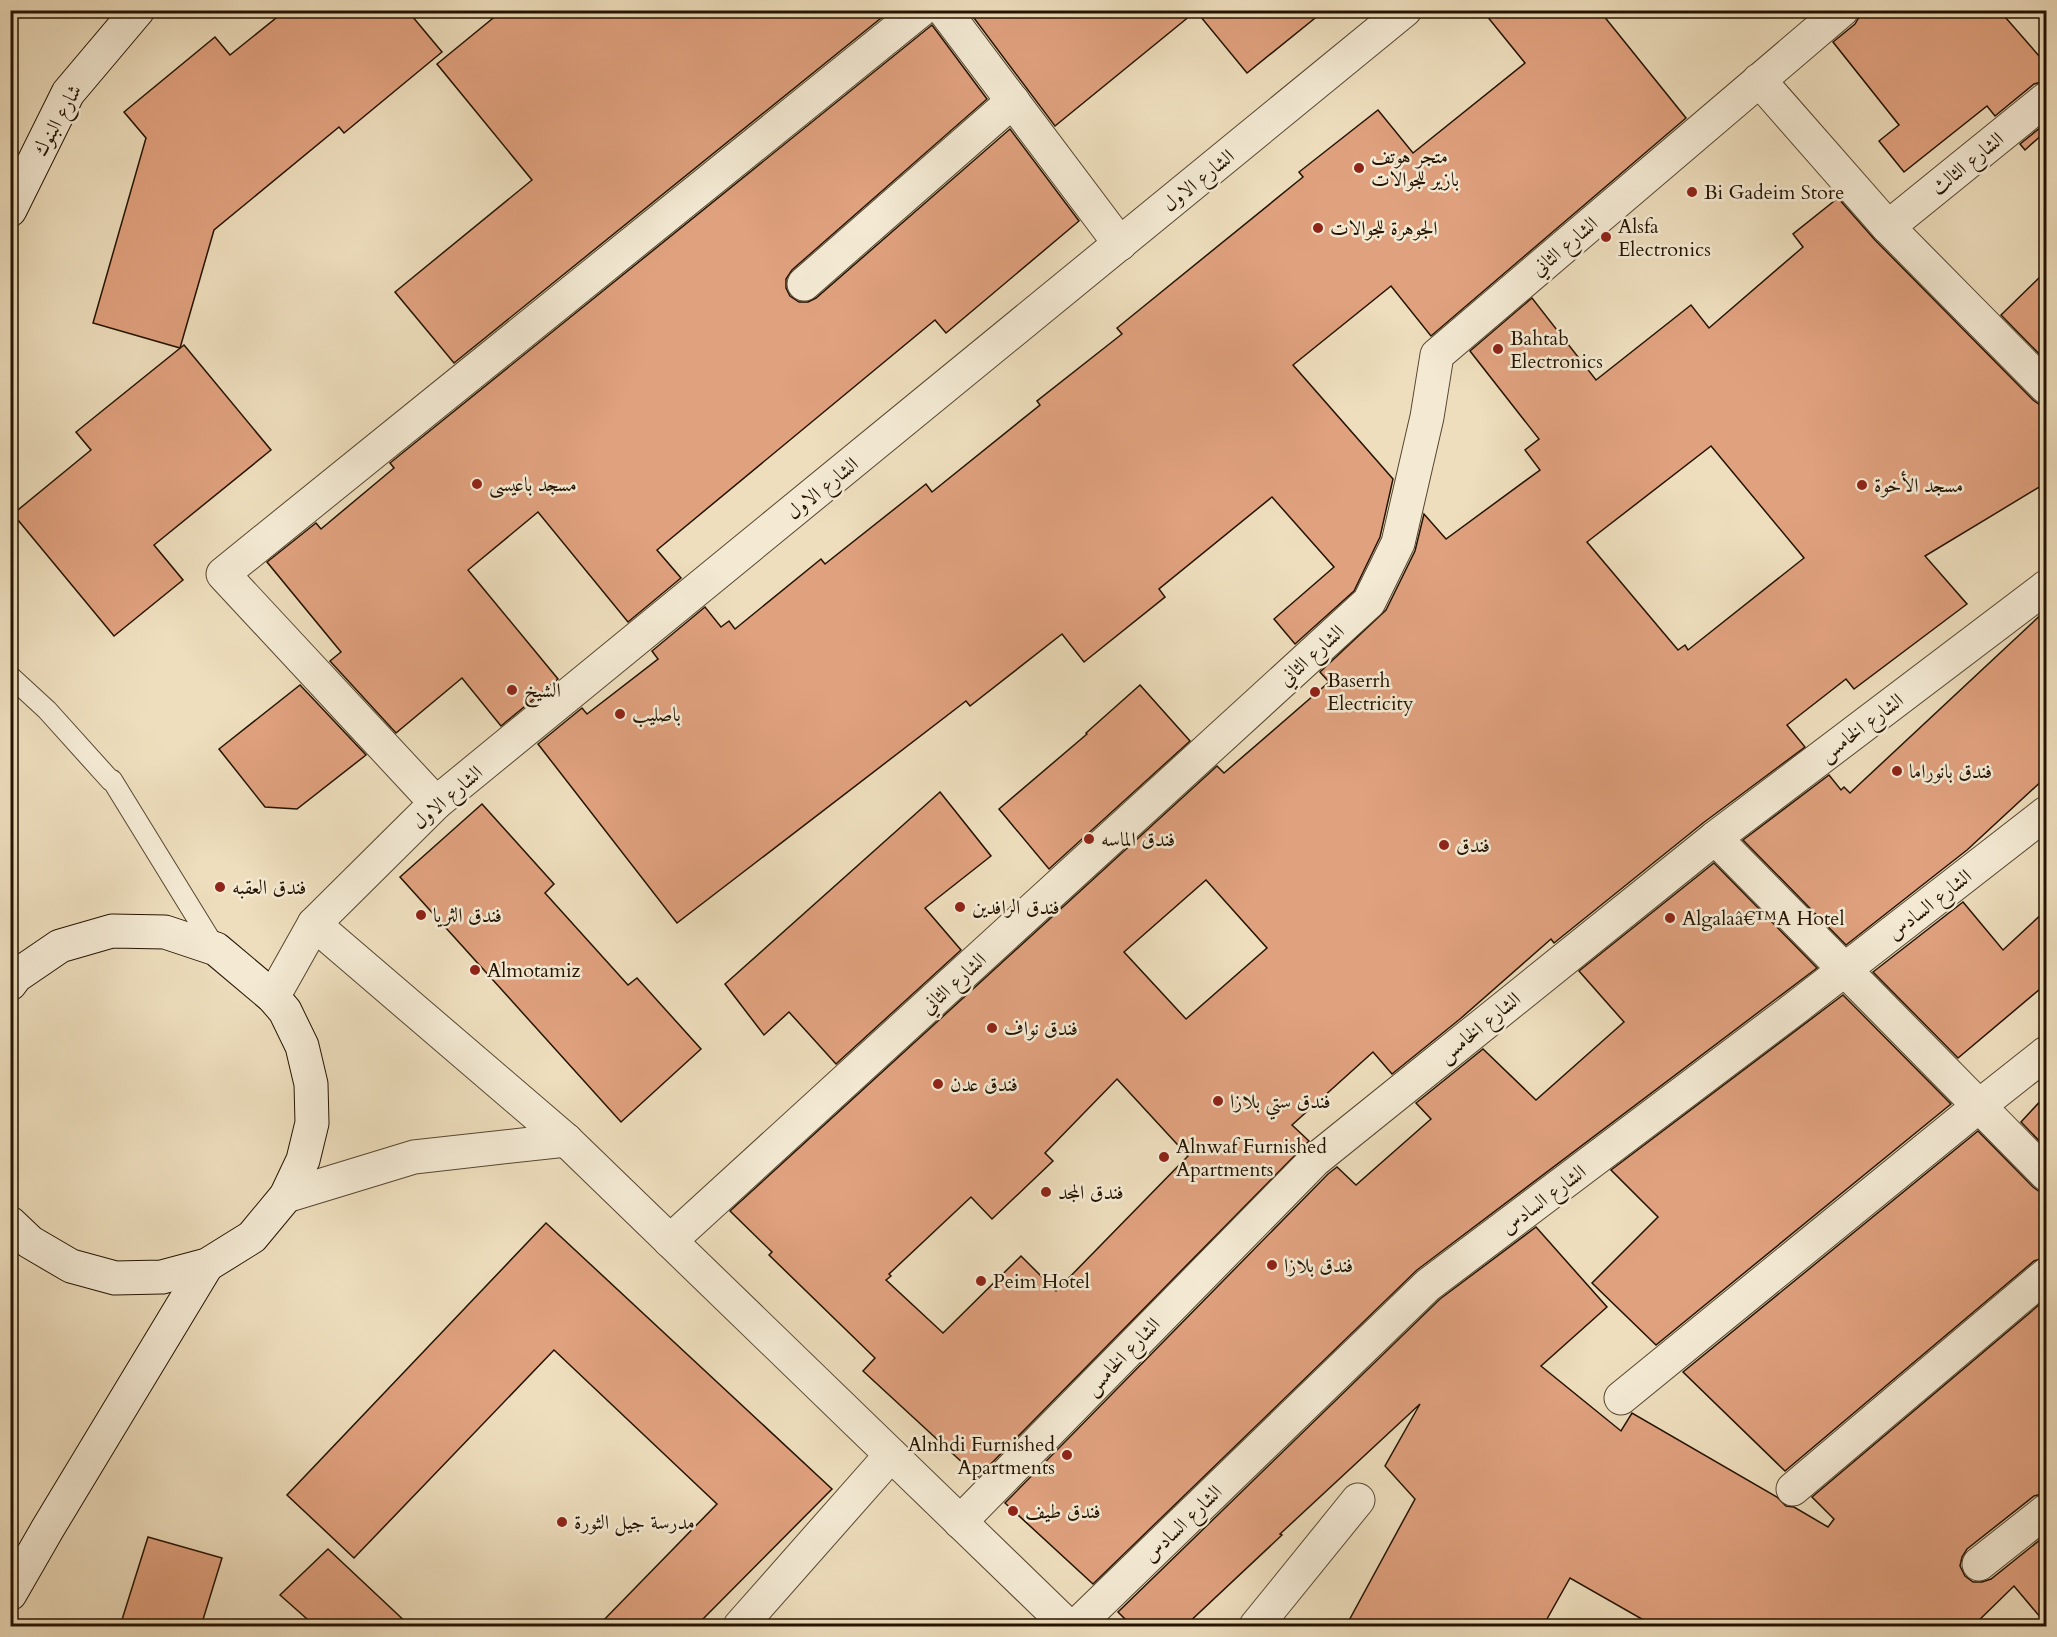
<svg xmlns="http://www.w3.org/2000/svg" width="2057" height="1637" font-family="Cardo,Amiri,serif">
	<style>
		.building { fill: #e0a17e; stroke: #241301; stroke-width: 1.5; fill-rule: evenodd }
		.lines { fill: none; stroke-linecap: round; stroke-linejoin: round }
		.service-casing { stroke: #564630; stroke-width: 22 }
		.minor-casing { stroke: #564630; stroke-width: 35 }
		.tertiary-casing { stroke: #564630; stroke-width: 35 }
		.secondary-casing { stroke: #241301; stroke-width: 35 }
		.service { stroke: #f4ead4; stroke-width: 20 }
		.minor { stroke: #f4ead4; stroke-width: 33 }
		.tertiary { stroke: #f4ead4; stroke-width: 33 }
		.secondary { stroke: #f4ead4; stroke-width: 33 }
		.poi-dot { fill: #8f2418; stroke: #f4ead4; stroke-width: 2 }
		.labels { text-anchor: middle; stroke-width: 5; stroke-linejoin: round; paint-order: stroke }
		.street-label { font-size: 20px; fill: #241301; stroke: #f4ead4 }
		.poi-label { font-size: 20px; fill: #241301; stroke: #f4ead4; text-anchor: start }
	</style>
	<rect width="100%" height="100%" fill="#eedebd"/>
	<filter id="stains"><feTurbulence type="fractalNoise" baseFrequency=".00333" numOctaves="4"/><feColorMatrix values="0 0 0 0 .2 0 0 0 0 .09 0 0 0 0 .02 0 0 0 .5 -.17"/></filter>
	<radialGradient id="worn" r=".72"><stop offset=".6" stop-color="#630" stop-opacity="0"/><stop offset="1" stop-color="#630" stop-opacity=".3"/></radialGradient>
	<g class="building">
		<polygon points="286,10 407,10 442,52 344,133 339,127 214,230 180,348 93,323 146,138 124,112 215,37 230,55"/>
		<polygon points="503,10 891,10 454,363 395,292 532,180 437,64"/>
		<polygon points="968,10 1325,10 1247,73 1196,11 1055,126"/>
		<polygon points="1482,10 1599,10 1686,118 1431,336 1391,286 1293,365 1393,479 1380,537 1354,591 1295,644 1274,619 1334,567 1272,497 1159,589 1165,597 1084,662 1062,634 970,706 966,701 677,923 538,744 582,708 587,714 658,659 652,651 705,607 721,627 729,621 735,629 821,559 825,564 926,484 932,492 1040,405 1037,401 1122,334 1117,328 1303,177 1299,172 1378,110 1413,153 1525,63"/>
		<polygon points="1860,10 1999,10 2046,64 2046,81 2034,84 1995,116 1987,106 1904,172 1879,141 1899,125 1833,42 1855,24 1859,17"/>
		<polygon points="932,25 987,99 792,270 786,279 786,288 790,296 799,302 808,302 816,298 1010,129 1079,221 946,333 935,320 657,550 681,578 628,622 538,512 468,570 558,679 501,726 462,678 396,733 330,661 341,652 267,562 316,523 321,529 394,468 390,463"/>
		<polygon points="2046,123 2046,131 2025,150 2020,144"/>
		<path d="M1838,198L1875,240L2033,400L2040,405H2046V483L1925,556L1967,604L1854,689L1846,679L1787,725L1805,747L1703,823L1554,943L1551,939L1460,1019L1392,1074L1373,1052L1292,1125L1309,1141L978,1477L863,1371L875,1358L769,1255L772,1252L730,1211L1217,766L1224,773L1329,682L1320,672L1386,610L1415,551L1424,514L1446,539L1540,470L1525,450L1539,439L1470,351L1532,298L1596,380L1691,305L1709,328L1803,247L1793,234ZM1711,446L1804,558L1688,650L1685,645L1678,650L1587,542ZM1206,880L1267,948L1186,1019L1124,952ZM1117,1079L1188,1156L1056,1291L1021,1256L943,1333L886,1280L891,1276L889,1274L971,1197L992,1219L1053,1161L1045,1153Z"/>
		<polygon points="2046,271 2046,361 2001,315"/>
		<polygon points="184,345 271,450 154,545 183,580 114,636 13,514 91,450 76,432"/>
		<polygon points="2046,610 2046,777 1967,850 1846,945 1743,840 1829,775 1841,790 1844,787 1850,793"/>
		<polygon points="300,685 366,755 297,809 265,807 219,749"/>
		<polygon points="1140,685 1190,741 1049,869 999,809 1087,734 1086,733"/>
		<polygon points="940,792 991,856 925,908 961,950 836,1064 789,1012 764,1035 725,984"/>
		<polygon points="482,804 554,884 545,893 628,985 637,978 701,1049 621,1122 400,877"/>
		<polygon points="1714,863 1817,968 1417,1270 1093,1584 1005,1503 1328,1174 1337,1167 1356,1185 1431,1119 1416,1103 1483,1049 1536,1100 1624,1022 1579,971"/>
		<polygon points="1963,902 2003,950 2046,910 2046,984 1958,1058 1873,972"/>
		<polygon points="1843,995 1951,1104 1656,1345 1592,1283 1658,1217 1611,1170"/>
		<polygon points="2046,1095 2046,1148 2021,1122"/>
		<polygon points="1978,1131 2033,1187 2040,1192 2046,1192 2046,1257 2034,1261 1785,1471 1683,1372"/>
		<polygon points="546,1223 832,1489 696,1626 598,1626 717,1504 554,1350 354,1558 287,1495"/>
		<polygon points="1536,1227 1607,1307 1541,1366 1621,1431 1632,1413 1777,1497 1786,1506 1794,1507 1828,1527 1834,1519 1812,1497 2046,1299 2046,1493 2034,1496 1967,1549 1962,1557 1960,1566 1965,1576 1973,1582 1982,1582 1991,1579 2046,1535 2046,1624 2014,1586 1973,1626 1654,1626 1570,1578 1543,1626 1346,1626 1415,1499 1385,1466 1420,1404 1280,1534 1282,1535 1185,1626 1132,1626 1118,1612 1440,1299"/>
		<polygon points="148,1537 222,1558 201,1626 120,1626"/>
		<polygon points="328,1549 410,1626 315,1626 280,1595"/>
	</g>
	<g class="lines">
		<defs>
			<polyline id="service" points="10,676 47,710 111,781 112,780 216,949"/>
			<g id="minor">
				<polyline points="944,10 1120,244"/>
				<polyline points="1759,80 1888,227 2046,387"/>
				<polyline points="1888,227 2046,99"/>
				<polyline points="804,284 1013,101"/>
				<polyline points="436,803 223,574 921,10"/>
				<polyline points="1715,838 2046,1174"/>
				<polyline points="1621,1398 1979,1106 2046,1053"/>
				<polyline points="1793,1489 2046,1275"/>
				<polyline points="960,1522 1315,1160 1715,838 2046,587"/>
				<polyline points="1979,1564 2046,1511"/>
				<polyline points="740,1626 891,1455"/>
				<polyline points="1076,1626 1428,1285 1798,1006 2046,813"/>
				<polyline points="1256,1626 1358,1500"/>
			</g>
			<g id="tertiary">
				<polyline points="314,924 566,1140 1068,1626"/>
				<polyline points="273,997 314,924 436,803 1405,10"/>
				<polyline points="286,1196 414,1157 566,1140"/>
				<polyline points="670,1241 1369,602 1398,543 1427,417 1437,355 1842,10"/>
			</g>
			<g id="secondary">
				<polyline points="10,210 68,93 138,10"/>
				<polyline points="10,984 16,976 60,946 112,931 165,932 216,949 273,997 285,1011 302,1046 311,1084 312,1123 303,1160 286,1196 252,1237 207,1265 162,1277 115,1278 71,1266 30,1242 10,1223"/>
				<polyline points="10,1594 48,1528 207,1265"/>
			</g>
		</defs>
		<use href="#service" class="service-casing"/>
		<use href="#minor" class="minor-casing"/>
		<use href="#tertiary" class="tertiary-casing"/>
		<use href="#secondary" class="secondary-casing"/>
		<use href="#service" class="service"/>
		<use href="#minor" class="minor"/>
		<use href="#tertiary" class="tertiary"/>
		<use href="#secondary" class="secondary"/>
	</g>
	<g class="poi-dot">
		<circle cx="1359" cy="168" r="6"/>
		<circle cx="1692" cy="192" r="6"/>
		<circle cx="1318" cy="228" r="6"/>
		<circle cx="1606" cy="237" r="6"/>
		<circle cx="1498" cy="349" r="6"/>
		<circle cx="477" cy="484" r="6"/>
		<circle cx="1862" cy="485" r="6"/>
		<circle cx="512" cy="690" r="6"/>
		<circle cx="1315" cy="692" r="6"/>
		<circle cx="620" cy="714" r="6"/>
		<circle cx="1897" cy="771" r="6"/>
		<circle cx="1089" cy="839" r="6"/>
		<circle cx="1444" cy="845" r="6"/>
		<circle cx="220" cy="887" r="6"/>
		<circle cx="960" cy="907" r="6"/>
		<circle cx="421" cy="915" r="6"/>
		<circle cx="1670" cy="918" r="6"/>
		<circle cx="475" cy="970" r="6"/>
		<circle cx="992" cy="1028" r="6"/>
		<circle cx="938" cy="1084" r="6"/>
		<circle cx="1218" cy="1101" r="6"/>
		<circle cx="1164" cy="1157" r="6"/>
		<circle cx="1046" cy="1192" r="6"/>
		<circle cx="1272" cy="1265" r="6"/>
		<circle cx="981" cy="1281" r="6"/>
		<circle cx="1067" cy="1455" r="6"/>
		<circle cx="1013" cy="1511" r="6"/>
		<circle cx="562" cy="1522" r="6"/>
	</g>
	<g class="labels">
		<g class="street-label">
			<text transform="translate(57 120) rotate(-61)" y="7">شارع البنوك</text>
			<text transform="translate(1967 163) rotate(-39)" y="7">الشارع الثالث</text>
			<text transform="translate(1198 180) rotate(-39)" y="7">الشارع الاول</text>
			<text transform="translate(1564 246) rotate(-40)" y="7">الشارع الثاني</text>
			<text transform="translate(822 488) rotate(-39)" y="7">الشارع الاول</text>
			<text transform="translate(1311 655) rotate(-42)" y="7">الشارع الثاني</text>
			<text transform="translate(1861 727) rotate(-37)" y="7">الشارع الخامس</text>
			<text transform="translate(447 797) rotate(-41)" y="7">الشارع الاول</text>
			<text transform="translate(1929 904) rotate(-38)" y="7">الشارع السادس</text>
			<text transform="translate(953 983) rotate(-42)" y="7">الشارع الثاني</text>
			<text transform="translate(1479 1027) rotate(-39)" y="7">الشارع الخامس</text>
			<text transform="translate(1543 1199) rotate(-37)" y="7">الشارع السادس</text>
			<text transform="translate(1122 1356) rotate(-46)" y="7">الشارع الخامس</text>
			<text transform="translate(1182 1523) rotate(-44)" y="7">الشارع السادس</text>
		</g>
		<g class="poi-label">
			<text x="1371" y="163">متجر هوتف<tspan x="1371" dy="23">بازير للجوالات</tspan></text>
			<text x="1704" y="199">Bi Gadeim Store</text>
			<text x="1618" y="233">Alsfa<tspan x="1618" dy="23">Electronics</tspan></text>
			<text x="1330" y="235">الجوهرة للجوالات</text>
			<text x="1510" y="345">Bahtab<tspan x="1510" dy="23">Electronics</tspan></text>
			<text x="489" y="491">مسجد باعيسى</text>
			<text x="1874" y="492">مسجد الأخوة</text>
			<text x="1327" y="687">Baserrh<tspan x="1327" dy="23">Electricity</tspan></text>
			<text x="524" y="697">الشيخ</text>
			<text x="632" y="721">باصليب</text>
			<text x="1909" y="778">فندق بانوراما</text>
			<text x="1101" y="846">فندق الماسه</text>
			<text x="1456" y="852">فندق</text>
			<text x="232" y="894">فندق العقبه</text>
			<text x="972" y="914">فندق الرافدين</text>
			<text x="433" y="922">فندق الثريا</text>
			<text x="1682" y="925">Algalaâ€™A Hotel</text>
			<text x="487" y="977">Almotamiz</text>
			<text x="1004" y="1035">فندق نواف</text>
			<text x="950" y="1091">فندق عدن</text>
			<text x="1230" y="1108">فندق ستي بلازا</text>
			<text x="1176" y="1153">Alnwaf Furnished<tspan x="1176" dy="23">Apartments</tspan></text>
			<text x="1058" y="1199">فندق المجد</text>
			<text x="1284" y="1272">فندق بلازا</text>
			<text x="993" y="1288">Peim Hotel</text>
			<text x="1055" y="1451" text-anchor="end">Alnhdi Furnished<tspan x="1055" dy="23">Apartments</tspan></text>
			<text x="1025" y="1518">فندق طيف</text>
			<text x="574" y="1529">مدرسة جيل الثورة</text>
		</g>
	</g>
	<rect width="2057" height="1637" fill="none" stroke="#eedebd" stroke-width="36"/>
	<rect x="12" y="12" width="2033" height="1613" fill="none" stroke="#241301" stroke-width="3"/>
	<rect x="18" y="18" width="2021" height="1601" fill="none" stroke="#241301" stroke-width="1.5"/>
	<rect width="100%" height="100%" filter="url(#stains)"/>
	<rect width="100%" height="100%" fill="url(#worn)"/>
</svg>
